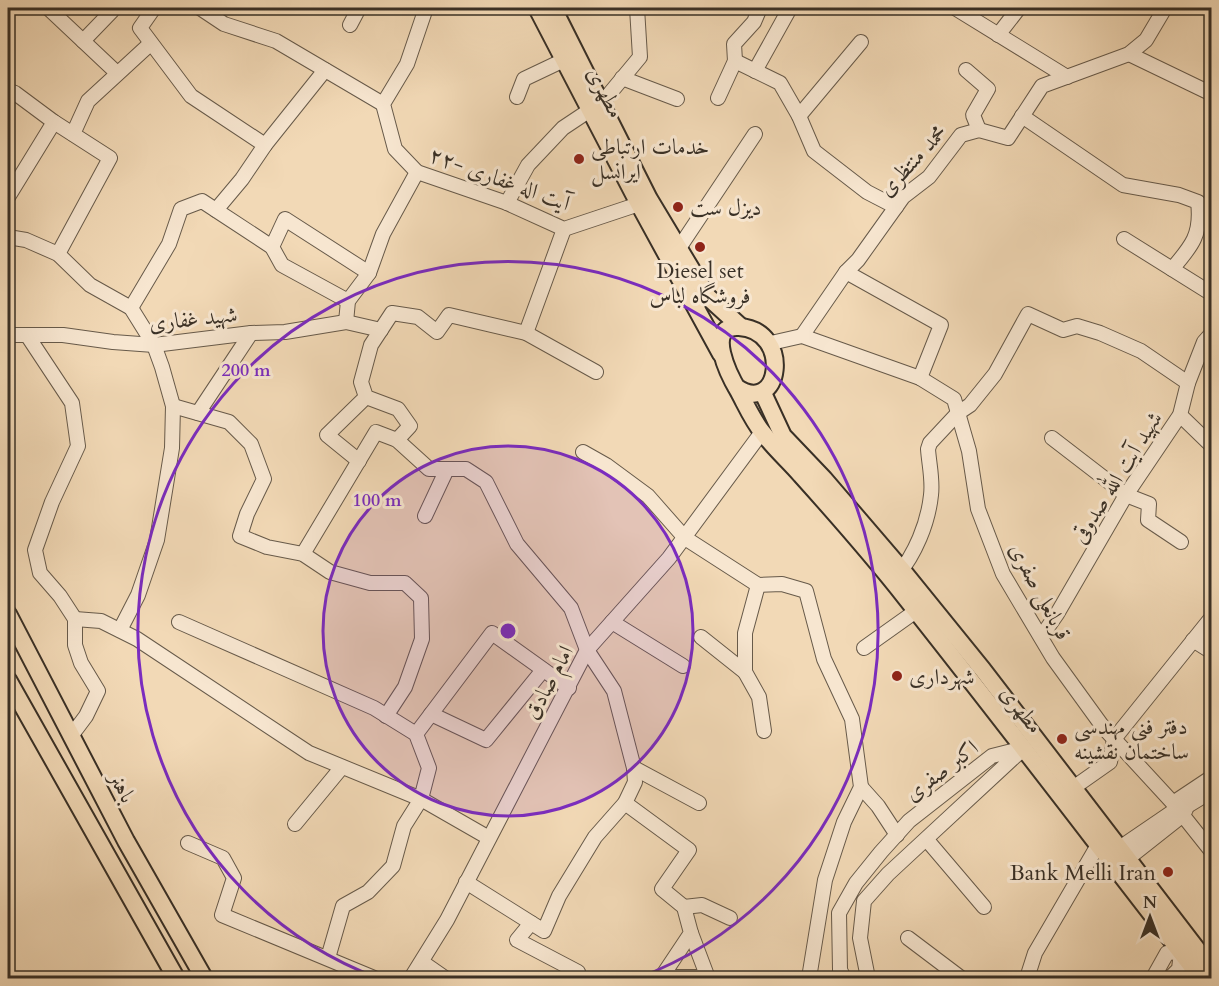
<svg xmlns="http://www.w3.org/2000/svg" width="1219" height="986" font-family="Cardo,Amiri,serif">
	<style>
		.lines { fill: none; stroke-linecap: round; stroke-linejoin: round }
		.minor-casing { stroke: #675a4a; stroke-width: 16 }
		.major-casing { stroke: #393026; stroke-width: 20 }
		.minor { stroke: #f7e6d0; stroke-width: 14 }
		.major { stroke: #f2d9b6; stroke-width: 16 }
		.ring { fill: none; stroke: #7b2cbf; stroke-width: 3 }
		.poi-dot { fill: #8f2418; stroke: #f7e6d0; stroke-width: 2 }
		.labels { text-anchor: middle; stroke-width: 6; stroke-linejoin: round; paint-order: stroke }
		.street-label { font-size: 22px; fill: #393026; stroke: #f7e6d0 }
		.poi-label { font-size: 22px; fill: #393026; stroke: #f7e6d0; text-anchor: start }
		.centre { fill: #7b2cbf; stroke: #f7e6d0; stroke-width: 3 }
		.ring-label { font-size: 18px; text-anchor: middle; font-weight: bold; fill: #7b2cbf; stroke: #f7e6d0; stroke-width: 6; stroke-linejoin: round; paint-order: stroke }
	</style>
	<rect width="100%" height="100%" fill="#f2d9b6"/>
	<filter id="stains"><feTurbulence type="fractalNoise" baseFrequency=".00333" numOctaves="4"/><feColorMatrix values="0 0 0 0 .2 0 0 0 0 .09 0 0 0 0 .02 0 0 0 .5 -.17"/></filter>
	<radialGradient id="worn" r=".72"><stop offset=".6" stop-color="#630" stop-opacity="0"/><stop offset="1" stop-color="#630" stop-opacity=".3"/></radialGradient>
	<g class="lines">
		<defs>
			<g id="minor">
				<polyline points="48,8 117,73"/>
				<polyline points="154,8 140,28 191,96 265,145"/>
				<polyline points="200,8 224,24 276,41 383,104"/>
				<polyline points="426,8 407,64 383,104 395,149 417,172 507,203 564,229 639,204"/>
				<polyline points="955,8 1067,77"/>
				<polyline points="350,25 359,8"/>
				<polyline points="998,35 1019,8"/>
				<polyline points="83,41 112,11"/>
				<polyline points="1129,54 1212,94"/>
				<polyline points="735,61 734,44 754,22 760,8"/>
				<polyline points="966,70 988,89 973,115 979,130"/>
				<polyline points="755,71 790,8"/>
				<polyline points="622,78 677,99"/>
				<polyline points="8,90 15,93 54,122 110,158 58,254"/>
				<polyline points="517,97 524,79 564,60"/>
				<polyline points="718,98 735,61 780,83 799,116 814,151 867,192 896,207"/>
				<polyline points="601,104 640,57 637,8"/>
				<polyline points="799,116 861,42"/>
				<path d="M1022,116L1123,185L1179,195L1198,202C1202,234 1192,246 1172,269"/>
				<polyline points="73,134 88,101 150,44"/>
				<polyline points="8,197 54,122"/>
				<polyline points="507,203 528,165 563,128 590,110"/>
				<polyline points="216,210 242,179 265,145 325,70"/>
				<polyline points="8,237 26,240 58,254 90,285 131,308 154,345 162,367 173,406 172,448 157,540 138,595 120,630"/>
				<polyline points="1124,239 1212,294"/>
				<polyline points="272,247 285,219 369,273"/>
				<polyline points="679,248 755,134"/>
				<polyline points="846,272 941,325 920,378"/>
				<polyline points="131,308 169,244 181,209 202,201 272,247 282,265 348,301"/>
				<polyline points="346,322 348,301 369,273 383,234 417,172"/>
				<polyline points="526,333 564,229"/>
				<polyline points="8,335 63,335 113,342 154,345 251,333 285,332 346,322 381,330"/>
				<polyline points="27,335 72,403 78,446 52,502 35,550 40,573 60,596 75,619 75,645 81,663 98,691 86,716 71,736"/>
				<polyline points="802,336 846,272 858,260 903,197 929,177 961,135 979,130 1008,138 1042,86 1129,54 1146,40 1165,8"/>
				<polyline points="771,343 802,336 920,378 954,399 969,451 978,509 1003,574 1053,658 1103,727 1173,803 1212,852"/>
				<polyline points="173,406 229,422 251,444 264,479 247,514 240,536 267,547 303,554 330,572 370,583 405,583 421,598 422,639 405,687 386,716"/>
				<polyline points="198,413 251,333"/>
				<polyline points="1180,415 1212,446"/>
				<polyline points="1052,438 1126,495 1149,504 1148,520 1181,542"/>
				<polyline points="397,440 410,426 398,409 366,397 361,382 371,345 392,313 418,317 437,332 449,315 526,333 596,372"/>
				<polyline points="583,452 606,465 648,496 685,538 758,585 782,584 806,591 824,659 852,719 861,787 844,822 825,880 809,978"/>
				<polyline points="359,461 327,435 366,397"/>
				<polyline points="425,516 447,469"/>
				<polyline points="303,554 376,432 397,440 429,469 466,469 486,482 517,544 571,608 587,650 614,691 634,768 635,782 625,803 595,837 559,896 544,931 466,882"/>
				<path d="M897,576C915,554 928,524 931,495C933,480 929,464 928,449L930,443L958,413L970,405L995,374L1028,314L1063,330L1077,326L1100,333L1141,351L1188,383"/>
				<polyline points="758,585 745,633 745,672 759,697 764,731"/>
				<polyline points="75,619 101,621 137,639 309,753 421,799 489,838"/>
				<polyline points="179,622 374,708 416,734 429,768 421,799 404,826 393,866 368,892 343,906 328,958"/>
				<polyline points="612,622 683,666"/>
				<polyline points="701,637 745,672"/>
				<polyline points="1041,637 1057,614 1126,495 1180,415 1188,383 1204,342 1212,333"/>
				<polyline points="1193,640 1212,652"/>
				<polyline points="864,648 916,611"/>
				<polyline points="431,714 486,740 543,670"/>
				<polyline points="416,734 492,633 569,688"/>
				<polyline points="634,768 699,803"/>
				<polyline points="861,787 878,806 897,835"/>
				<polyline points="1073,788 1110,762 1114,739 1212,617"/>
				<polyline points="625,803 689,850 662,889 684,907 691,933 661,978"/>
				<polyline points="1173,803 1212,777"/>
				<polyline points="295,824 342,767"/>
				<polyline points="927,840 984,907"/>
				<polyline points="188,843 223,858 234,878 222,915 374,978"/>
				<polyline points="1112,853 1178,808 1189,805 1212,791"/>
				<polyline points="1121,864 1183,815 1186,809"/>
				<polyline points="684,907 702,905 730,918"/>
				<polyline points="531,923 517,940 578,972"/>
				<polyline points="691,933 708,978"/>
				<polyline points="908,938 961,978"/>
				<polyline points="422,962 445,978"/>
				<polyline points="661,977 707,977"/>
				<polyline points="411,978 447,920 587,650 669,558 762,432"/>
				<polyline points="844,978 840,970 839,913 856,883 881,852 909,821 992,756 1024,748 888,874 864,901 860,938 868,978"/>
				<polyline points="1027,978 1035,953 1098,845"/>
				<polyline points="1153,978 1167,953 1181,952 1189,948"/>
				<polyline points="1170,978 1179,969 1181,952"/>
			</g>
			<g id="major">
				<polyline points="537,8 639,204 721,354"/>
				<polyline points="553,8 649,199 708,297 741,327"/>
				<path d="M736,387C781,418 793,330 739,327C703,325 730,377 739,392C746,405 753,421 763,433C774,448 789,461 801,475C837,515 873,556 906,598C1006,724 1103,852 1201,978"/>
				<polyline points="763,393 783,436 824,479 902,570 983,670 1212,969"/>
				<polyline points="8,614 126,841 204,978"/>
				<polyline points="8,680 176,978"/>
			</g>
		</defs>
		<use href="#minor" class="minor-casing"/>
		<use href="#major" class="major-casing"/>
		<use href="#minor" class="minor"/>
		<use href="#major" class="major"/>
	</g>
	<circle cx="508" cy="631" r="185" fill="#7b2cbf" fill-opacity=".12"/>
	<g class="ring">
		<circle cx="508" cy="631" r="185"/>
		<path d="M378 978A370 370 0 1 1 638 978"/>
	</g>
	<g class="poi-dot">
		<circle cx="579" cy="159" r="6"/>
		<circle cx="678" cy="207" r="6"/>
		<circle cx="700" cy="247" r="6"/>
		<circle cx="897" cy="676" r="6"/>
		<circle cx="1062" cy="739" r="6"/>
		<circle cx="1168" cy="872" r="6"/>
	</g>
	<g class="labels">
		<g class="street-label">
			<text transform="translate(606 92) rotate(63)" y="8">مطهری</text>
			<text transform="translate(912 160) rotate(-47)" y="8">محمد منتظری</text>
			<text transform="translate(500 178) rotate(20)" y="8">۲۲- آیت اله غفاری</text>
			<text transform="translate(193 318) rotate(-6)" y="8">شهید غفاری</text>
			<text transform="translate(1116 477) rotate(-58)" y="8">شهید آیت الله صدوقی</text>
			<text transform="translate(1041 591) rotate(62)" y="8">قربانعلی صفری</text>
			<text transform="translate(548 682) rotate(-62)" y="8">امام صادق</text>
			<text transform="translate(1022 709) rotate(52)" y="8">مطهری</text>
			<text transform="translate(941 770) rotate(-37)" y="8">اکبر صفری</text>
			<text transform="translate(123 787) rotate(62)" y="8">باهنر</text>
		</g>
		<g class="poi-label">
			<text x="591" y="154">خدمات ارتباطی<tspan x="591" dy="25">ایرانسل</tspan></text>
			<text x="690" y="215">دیزل ست</text>
			<text x="700" y="278" text-anchor="middle">Diesel set<tspan x="700" dy="25">فروشگاه لباس</tspan></text>
			<text x="909" y="684">شهرداری</text>
			<text x="1074" y="734">دفتر فنی مهندسی<tspan x="1074" dy="25">ساختمان نقشینه</tspan></text>
			<text x="1156" y="880" text-anchor="end">Bank Melli Iran</text>
		</g>
	</g>
	<circle cx="508" cy="631" r="9" class="centre"/>
	<g class="ring-label">
		<text x="246" y="376">200 m</text>
		<text x="377" y="506">100 m</text>
	</g>
	<rect width="1219" height="986" fill="none" stroke="#f2d9b6" stroke-width="30"/>
	<rect x="9" y="9" width="1201" height="968" fill="none" stroke="#393026" stroke-width="3"/>
	<rect x="15" y="15" width="1189" height="956" fill="none" stroke="#393026" stroke-width="1.5"/>
	<g transform="translate(1150 917)" stroke="#f7e6d0" stroke-width="4.5" paint-order="stroke">
	<path d="M0-4.5L10 22L0 15L-10 22Z" fill="#393026"/>
	<text y="-9" font-size="16" font-weight="bold" text-anchor="middle" fill="#393026">N</text>
	</g>
	<rect width="100%" height="100%" filter="url(#stains)"/>
	<rect width="100%" height="100%" fill="url(#worn)"/>
</svg>
